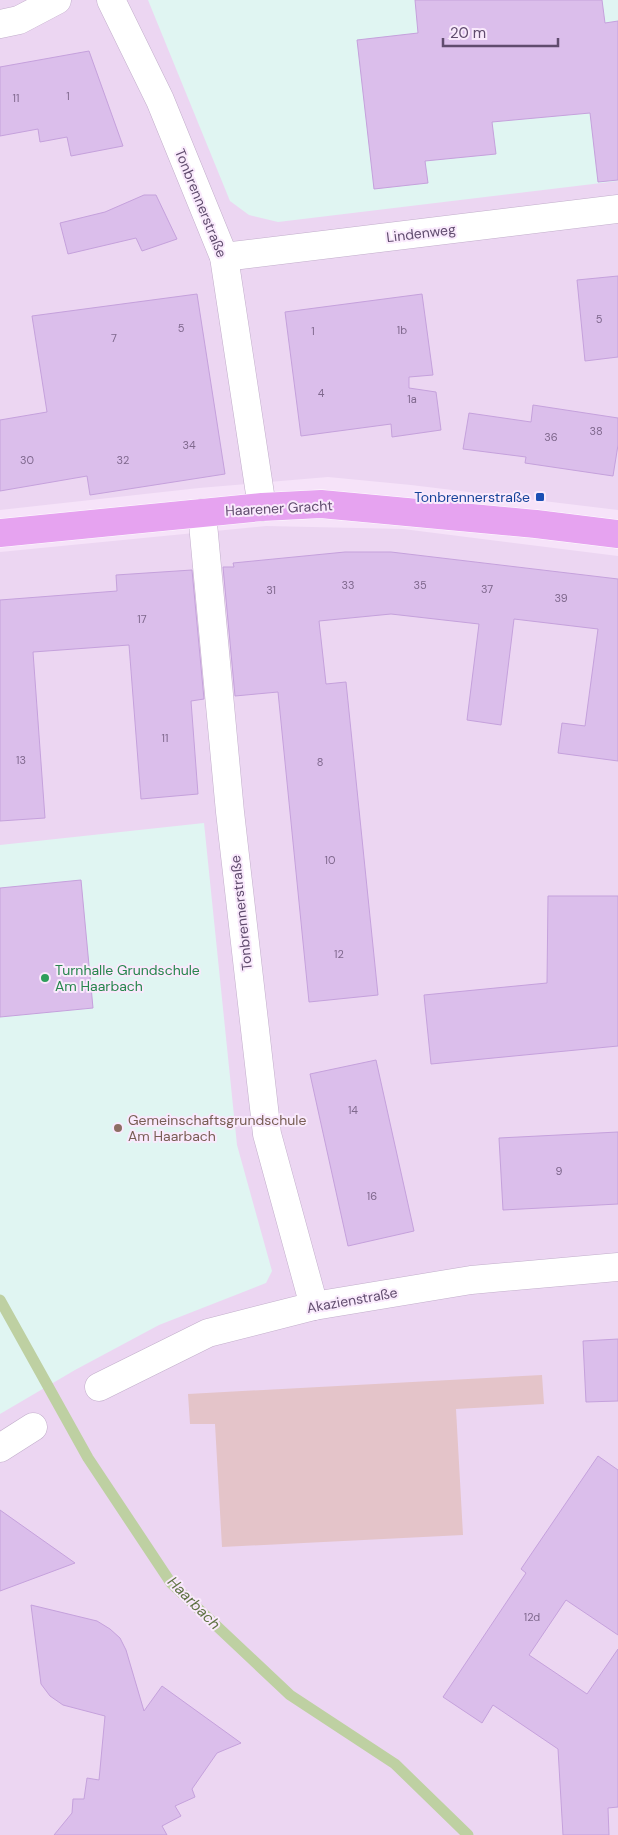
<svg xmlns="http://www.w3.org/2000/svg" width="618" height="1835" font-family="'DM Sans',sans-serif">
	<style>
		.residential { fill: #ecd6f2 }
		.education { fill: #e0f5f2 }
		.green { fill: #e4c4c9 }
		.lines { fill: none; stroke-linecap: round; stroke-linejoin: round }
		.stream { stroke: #bed0a2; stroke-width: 11 }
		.building { fill: #dbbeeb; stroke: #c5a1dc }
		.minor-casing { stroke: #c2aecb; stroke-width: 29 }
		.major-casing { stroke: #fff; stroke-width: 29 }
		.minor { stroke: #fff; stroke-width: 28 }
		.major { stroke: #e6a3f0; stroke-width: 28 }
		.transit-dot { fill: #1a4fb4; stroke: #f9e9fc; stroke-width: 2 }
		.leisure-dot { fill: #2e9e5b; stroke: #f9e9fc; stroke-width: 2 }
		.education-dot { fill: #8d6e63; stroke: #f9e9fc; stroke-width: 2 }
		.labels { text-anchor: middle; stroke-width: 4; stroke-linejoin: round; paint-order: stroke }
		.number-label { font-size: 11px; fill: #7f688d }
		.street-label { font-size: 14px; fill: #604c6e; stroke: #f9e9fc }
		.transit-label { font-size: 14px; fill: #164399; stroke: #f9e9fc; text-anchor: end }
		.leisure-label { font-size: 14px; fill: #27864d; stroke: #f9e9fc; text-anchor: start }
		.education-label { font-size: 14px; fill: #785e54; stroke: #f9e9fc; text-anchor: start }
		.water-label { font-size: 15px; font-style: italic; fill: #5e7242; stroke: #f9e9fc }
	</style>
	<rect width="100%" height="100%" fill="#f6e3f9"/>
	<g class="residential">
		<polygon points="0,0 618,0 618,510 411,485 328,477 199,488 0,510"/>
		<polygon points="266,526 403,529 618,556 618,1835 0,1835 0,552"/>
	</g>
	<g class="education">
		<polygon points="148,0 618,0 618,181 278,222 249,215 230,201"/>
		<polygon points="204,823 237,1145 272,1271 266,1283 159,1325 75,1370 0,1414 0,845"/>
	</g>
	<polygon class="green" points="542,1375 544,1404 456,1409 463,1535 222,1547 215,1424 190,1424 188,1394"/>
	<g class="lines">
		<polyline class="stream" points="0,1300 88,1458 171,1583 290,1695 395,1764 468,1835"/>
	</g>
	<g class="building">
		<polygon points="415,0 602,0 605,23 618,21 618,180 598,182 590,113 492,122 496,154 425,161 428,183 374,189 357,40 418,33"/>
		<polygon points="89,51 123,146 71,156 67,137 40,142 38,129 0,136 0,67"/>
		<polygon points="144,195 156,195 177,239 142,251 136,238 68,254 60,223 105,212"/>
		<polygon points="618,276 618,357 585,361 577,280"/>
		<polygon points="197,294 225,474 90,495 87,476 0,491 0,420 47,412 32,316"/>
		<polygon points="422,294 433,375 409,377 409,388 436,392 441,430 392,437 391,424 301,436 285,312"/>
		<polygon points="533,405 618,418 618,445 613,476 525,463 526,457 463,449 469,413 531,422"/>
		<polygon points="345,552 391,552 618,579 618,761 558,753 562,723 585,726 598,629 514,619 501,725 467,720 479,624 391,614 319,621 326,684 346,682 378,995 309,1002 278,692 235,696 223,567 234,567 233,563"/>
		<polygon points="192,570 204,699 191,701 198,794 141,799 129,645 33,652 45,818 0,821 0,600 117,591 116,575"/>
		<polygon points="81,880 93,1008 0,1017 0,888"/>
		<polygon points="548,896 618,896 618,1046 431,1064 424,995 547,983"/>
		<polygon points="376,1060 414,1231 348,1246 310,1074"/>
		<polygon points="618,1132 618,1204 503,1210 499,1138"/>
		<polygon points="618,1339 618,1401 586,1402 583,1341"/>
		<polygon points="598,1456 618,1470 618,1635 566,1600 529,1655 587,1694 618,1649 618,1807 608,1808 609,1835 563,1835 558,1749 493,1705 482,1723 443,1697 526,1573 521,1569"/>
		<polygon points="0,1510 75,1563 0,1591"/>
		<polygon points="31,1605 97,1621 110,1629 120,1638 126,1650 144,1711 162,1686 241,1743 217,1753 192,1789 195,1797 175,1806 181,1816 162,1826 167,1835 54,1835 72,1813 73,1799 84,1799 87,1778 99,1780 105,1716 63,1705 50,1696 41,1684"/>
	</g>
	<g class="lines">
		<defs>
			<g id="minor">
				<polyline points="111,0 160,100 224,257 262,507"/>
				<polyline points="0,24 19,20 57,0"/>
				<polyline points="224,257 618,209"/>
				<polyline points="202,513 230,812 267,1134 314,1306"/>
				<polyline points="99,1387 208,1333 314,1306 471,1280 618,1267"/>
				<polyline points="0,1448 33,1427"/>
			</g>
			<polyline id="major" points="0,533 262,507 321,504 536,524 618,534"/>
		</defs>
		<use href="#minor" class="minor-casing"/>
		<use href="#major" class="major-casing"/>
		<use href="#minor" class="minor"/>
		<use href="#major" class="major"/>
	</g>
	<rect class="transit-dot" x="535" y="492" width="10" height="10" rx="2.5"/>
	<circle class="leisure-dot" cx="45" cy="978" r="5"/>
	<circle class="education-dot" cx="118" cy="1128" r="5"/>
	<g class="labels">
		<g class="number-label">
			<text x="68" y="100">1</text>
			<text x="16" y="102">11</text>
			<text x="599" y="323">5</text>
			<text x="181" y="332">5</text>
			<text x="402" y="334">1b</text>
			<text x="313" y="335">1</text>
			<text x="114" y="342">7</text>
			<text x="321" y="397">4</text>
			<text x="412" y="403">1a</text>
			<text x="596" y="435">38</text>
			<text x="551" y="441">36</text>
			<text x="189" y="449">34</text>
			<text x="27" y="464">30</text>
			<text x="123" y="464">32</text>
			<text x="348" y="589">33</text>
			<text x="420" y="589">35</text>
			<text x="487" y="593">37</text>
			<text x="271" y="594">31</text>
			<text x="561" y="602">39</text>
			<text x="142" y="623">17</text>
			<text x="165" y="742">11</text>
			<text x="21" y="764">13</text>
			<text x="320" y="766">8</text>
			<text x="330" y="864">10</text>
			<text x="339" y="958">12</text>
			<text x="353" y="1114">14</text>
			<text x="559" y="1175">9</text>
			<text x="372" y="1200">16</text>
			<text x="532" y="1621">12d</text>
		</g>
		<g class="street-label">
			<text transform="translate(201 203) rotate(68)" y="5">Tonbrennerstraße</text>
			<text transform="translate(421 233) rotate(-7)" y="5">Lindenweg</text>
			<text transform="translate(279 508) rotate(-3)" y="5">Haarener Gracht</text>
			<text transform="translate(241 913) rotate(-96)" y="5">Tonbrennerstraße</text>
			<text transform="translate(352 1300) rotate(-10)" y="5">Akazienstraße</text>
		</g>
		<g class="transit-label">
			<text x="530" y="502">Tonbrennerstraße</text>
		</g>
		<g class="leisure-label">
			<text x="55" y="975">Turnhalle Grundschule<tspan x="55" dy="16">Am Haarbach</tspan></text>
		</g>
		<g class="education-label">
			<text x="128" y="1125">Gemeinschaftsgrundschule<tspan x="128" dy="16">Am Haarbach</tspan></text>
		</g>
		<g class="water-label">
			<text transform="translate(194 1603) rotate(45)" y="5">Haarbach</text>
		</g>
	</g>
	<path d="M443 38v8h115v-8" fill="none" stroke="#604c6e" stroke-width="2.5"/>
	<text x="450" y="38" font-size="15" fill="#604c6e" stroke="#f9e9fc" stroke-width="4" paint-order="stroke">20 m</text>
</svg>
